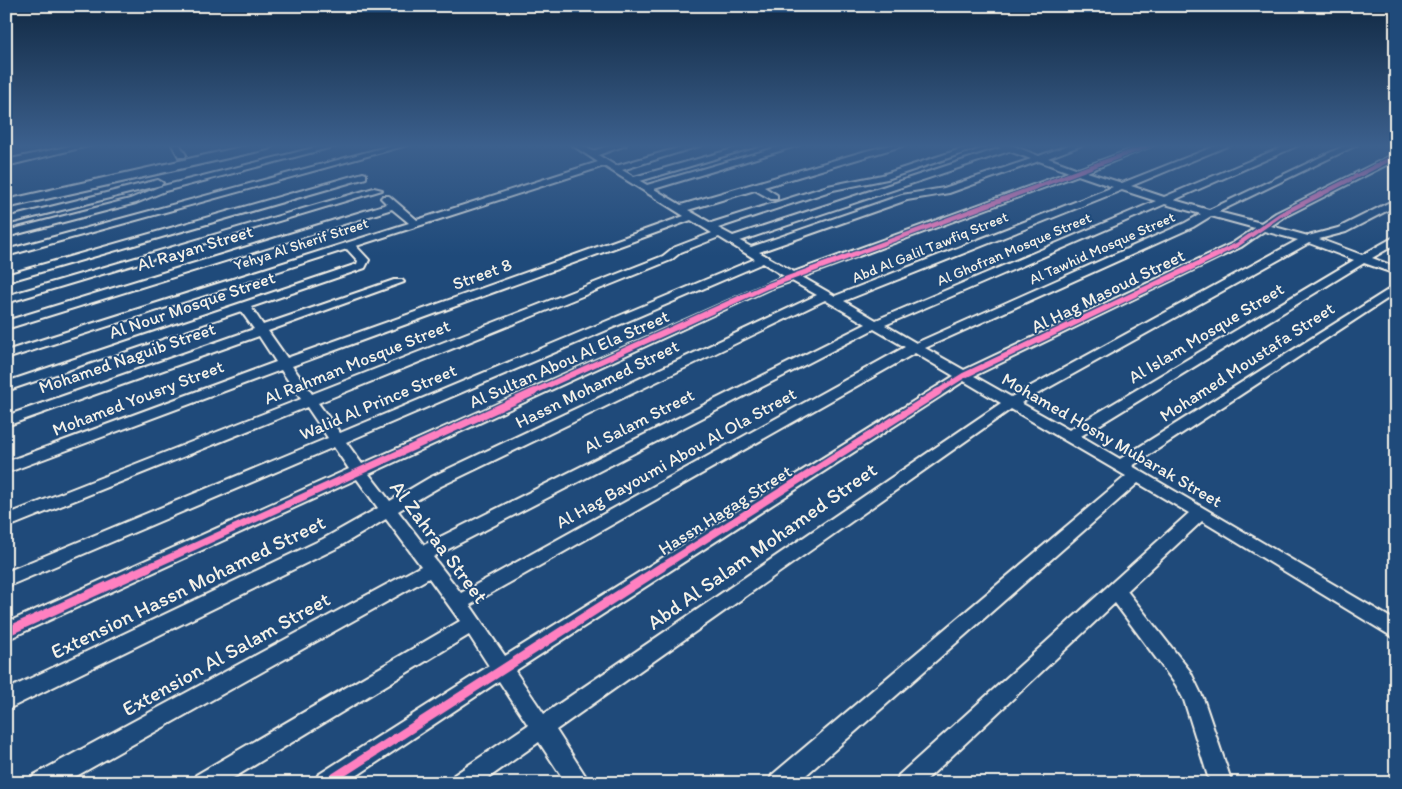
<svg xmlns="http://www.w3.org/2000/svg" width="1402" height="789" font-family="Itim,sans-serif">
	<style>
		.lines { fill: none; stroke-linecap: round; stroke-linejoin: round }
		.minor-casing { stroke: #f4f1e8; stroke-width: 4 }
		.secondary-casing { stroke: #f4f1e8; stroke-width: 4 }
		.minor { fill: #1f4a7a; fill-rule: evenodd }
		.secondary { fill: #1f4a7a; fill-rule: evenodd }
		.cycleway-far3-casing { stroke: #1f4a7a; stroke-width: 6 }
		.cycleway-far2-casing { stroke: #1f4a7a; stroke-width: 8 }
		.cycleway-far1-casing { stroke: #1f4a7a; stroke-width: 10 }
		.cycleway-casing { stroke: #1f4a7a; stroke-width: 12 }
		.cycleway-far3 { stroke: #ff80c0; stroke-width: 4.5 }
		.cycleway-far2 { stroke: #ff80c0; stroke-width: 5.5 }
		.cycleway-far1 { stroke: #ff80c0; stroke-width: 7 }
		.cycleway { stroke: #ff80c0; stroke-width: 9 }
		.labels { text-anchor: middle; stroke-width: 4; stroke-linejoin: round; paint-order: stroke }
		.far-street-label { font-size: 15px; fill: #f4f1e8; stroke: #1f4a7a }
		.street-label { font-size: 18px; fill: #f4f1e8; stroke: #1f4a7a }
		.near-street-label { font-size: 21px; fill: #f4f1e8; stroke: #1f4a7a }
	</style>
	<rect width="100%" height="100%" fill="#1f4a7a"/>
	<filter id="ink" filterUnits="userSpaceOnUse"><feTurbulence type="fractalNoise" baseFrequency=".02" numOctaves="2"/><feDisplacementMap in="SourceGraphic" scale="10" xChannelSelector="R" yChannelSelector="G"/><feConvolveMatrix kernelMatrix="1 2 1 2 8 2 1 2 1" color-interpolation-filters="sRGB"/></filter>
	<g filter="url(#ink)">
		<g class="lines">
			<defs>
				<g id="minor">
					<polygon points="75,145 92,145 6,166 6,160"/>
					<polygon points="172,145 180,145 186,155 185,157 179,157"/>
					<polygon points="325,145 340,145 165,191 136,203 6,237 6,231 130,199 159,187"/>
					<polygon points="393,145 407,145 6,256 6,250"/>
					<path d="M572,145H582L592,151L612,145H626L598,155L616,166L688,145H702L622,170L634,177L747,145H761L640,181L647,185L785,145H799L654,189L681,205L866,151L890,145H905L764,187L777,195V199H771L755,190L688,210L711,223L828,186L882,175L973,145H986L887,179L833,190L718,228L733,236L1001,148L995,145H1011L1039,156L1069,145H1082L1048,158L1078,169L1142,145H1154L1087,172L1122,183L1218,145H1230L1131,186L1164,197L1287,145H1299L1174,200L1209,210L1346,145H1357L1218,212L1261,223L1276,213L1396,153V160L1284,217L1271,226L1308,236L1338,228L1396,199V206L1346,232L1319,239L1362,255L1396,236V244L1372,258L1396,267V274L1364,263L1081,436L1120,459L1396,285V293L1132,466L1396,621V639L1202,521L1127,591L1190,671L1203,698L1232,783H1210L1184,700L1176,685L1115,603L923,783H896L899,775L1189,513L1138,483L797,783H769L772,775L1126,476L1011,409L556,730L590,783H566L539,742L481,783H451L454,775L528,725L499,681L346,783H315L318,775L489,666L469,635L225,783H193L196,775L460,621L429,578L64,783H31L34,775L421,566L386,519L335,549L6,710V690L323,539L378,508L357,479L6,640V623L349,469L334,447L6,587V572L328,438L307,407L6,528V515L301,399L281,370L6,473V462L276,362L259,336L6,426V416L254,329L241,311L6,391V382L357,264L358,261L347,249L6,359V351L409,223L392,209L6,329V321L387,204L381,198L383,196H389L417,220L598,162ZM1009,151L1031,159L944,188L902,195L751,247L740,241ZM1039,161L1069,172L794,272L759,252L907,200L949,193ZM604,166L684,216L287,358L268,331L404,282L402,280H394L263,325L251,307L365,268L369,260L356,246ZM1078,175L1113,187L835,296L802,277ZM1122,190L1156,201L876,320L844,301ZM1165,204L1201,214L1185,223L916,343L885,325ZM1211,216L1255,228L1233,243L964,370L925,348L1193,227ZM691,220L712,233L673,248L663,256L312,394L292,366ZM1264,231L1298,240L1011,397L974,376L1241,247ZM719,237L755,259L340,433L318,403L671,260L681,252ZM1309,243L1354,260L1069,430L1021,403ZM763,263L784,276L362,464L346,442ZM792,281L817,295L429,478L390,501L369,474L769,289ZM825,300L866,324L424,545L398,511L441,486ZM874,329L905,347L461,593L433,557ZM915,353L954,376L505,656L470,605ZM964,381L1001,403L544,714L515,671Z"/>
					<polygon points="363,173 366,174 366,178 6,282 6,275"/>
					<polygon points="158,180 163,183 161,185 6,224 6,218"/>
					<polygon points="374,188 382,190 6,303 6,296"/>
				</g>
				<polygon id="secondary" points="250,145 274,145 268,149 6,208 6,200"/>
			</defs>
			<use href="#minor" class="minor-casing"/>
			<use href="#secondary" class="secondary-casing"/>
			<use href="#minor" class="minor"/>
			<use href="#secondary" class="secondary"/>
			<defs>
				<g id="cycleway-far3">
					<polyline points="852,255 1150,145"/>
					<polyline points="1216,255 1237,245 1280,215 1396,156"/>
				</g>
				<g id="cycleway-far2">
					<polyline points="531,393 765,287 855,254"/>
					<polyline points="936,393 963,376 1219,254"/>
				</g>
				<g id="cycleway-far1">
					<polyline points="147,568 534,392"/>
					<polyline points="660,568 938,392"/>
				</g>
				<g id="cycleway">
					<polyline points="6,632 149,567"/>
					<polyline points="326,783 662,567"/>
				</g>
			</defs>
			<use href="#cycleway-far3" class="cycleway-far3-casing"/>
			<use href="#cycleway-far2" class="cycleway-far2-casing"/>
			<use href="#cycleway-far1" class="cycleway-far1-casing"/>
			<use href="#cycleway" class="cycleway-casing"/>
			<use href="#cycleway-far3" class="cycleway-far3"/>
			<use href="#cycleway-far2" class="cycleway-far2"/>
			<use href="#cycleway-far1" class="cycleway-far1"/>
			<use href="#cycleway" class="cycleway"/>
		</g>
	</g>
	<linearGradient id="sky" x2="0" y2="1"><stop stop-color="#112943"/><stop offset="0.57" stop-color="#3c608d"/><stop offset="1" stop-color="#3c608d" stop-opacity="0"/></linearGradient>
	<rect width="1402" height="256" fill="url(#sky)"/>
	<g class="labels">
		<g class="far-street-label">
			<text transform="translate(301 244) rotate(-18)" y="5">Yehya Al Sherif Street</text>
			<text transform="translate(930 247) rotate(-22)" y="5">Abd Al Galil Tawfiq Street</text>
			<text transform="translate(1102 248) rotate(-24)" y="5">Al Tawhid Mosque Street</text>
			<text transform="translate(1014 249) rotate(-23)" y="5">Al Ghofran Mosque Street</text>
		</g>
		<g class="street-label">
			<text transform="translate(195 248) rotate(-17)" y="6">Al Rayan Street</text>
			<text transform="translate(482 274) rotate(-20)" y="6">Street 8</text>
			<text transform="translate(1108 291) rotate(-26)" y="6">Al Hag Masoud Street</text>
			<text transform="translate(192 305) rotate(-19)" y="6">Al Nour Mosque Street</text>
			<text transform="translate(1206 333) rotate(-31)" y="6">Al Islam Mosque Street</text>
			<text transform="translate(127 358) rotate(-19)" y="6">Mohamed Naguib Street</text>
			<text transform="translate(569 359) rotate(-24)" y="6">Al Sultan Abou Al Ela Street</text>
			<text transform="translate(357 362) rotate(-22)" y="6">Al Rahman Mosque Street</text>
			<text transform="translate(1247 362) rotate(-33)" y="6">Mohamed Moustafa Street</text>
			<text transform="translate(597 384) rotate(-26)" y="6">Hassn Mohamed Street</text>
			<text transform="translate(138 398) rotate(-21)" y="6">Mohamed Yousry Street</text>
			<text transform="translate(378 402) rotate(-23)" y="6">Walid Al Prince Street</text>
			<text transform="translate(639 421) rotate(-27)" y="6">Al Salam Street</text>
			<text transform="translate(1112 440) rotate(30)" y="6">Mohamed Hosny Mubarak Street</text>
			<text transform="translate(676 458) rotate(-29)" y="6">Al Hag Bayoumi Abou Al Ola Street</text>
			<text transform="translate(725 510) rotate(-32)" y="6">Hassn Hagag Street</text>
		</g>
		<g class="near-street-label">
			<text transform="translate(439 542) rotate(53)" y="7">Al Zahraa Street</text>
			<text transform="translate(762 546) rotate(-35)" y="7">Abd Al Salam Mohamed Street</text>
			<text transform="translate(188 587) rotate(-26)" y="7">Extension Hassn Mohamed Street</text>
			<text transform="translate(226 654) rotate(-29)" y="7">Extension Al Salam Street</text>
		</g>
	</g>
	<rect width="1402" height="789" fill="none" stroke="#1f4a7a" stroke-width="25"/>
	<rect x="12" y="12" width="1377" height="764" fill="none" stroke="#f4f1e8" stroke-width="2" filter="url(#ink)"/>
</svg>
